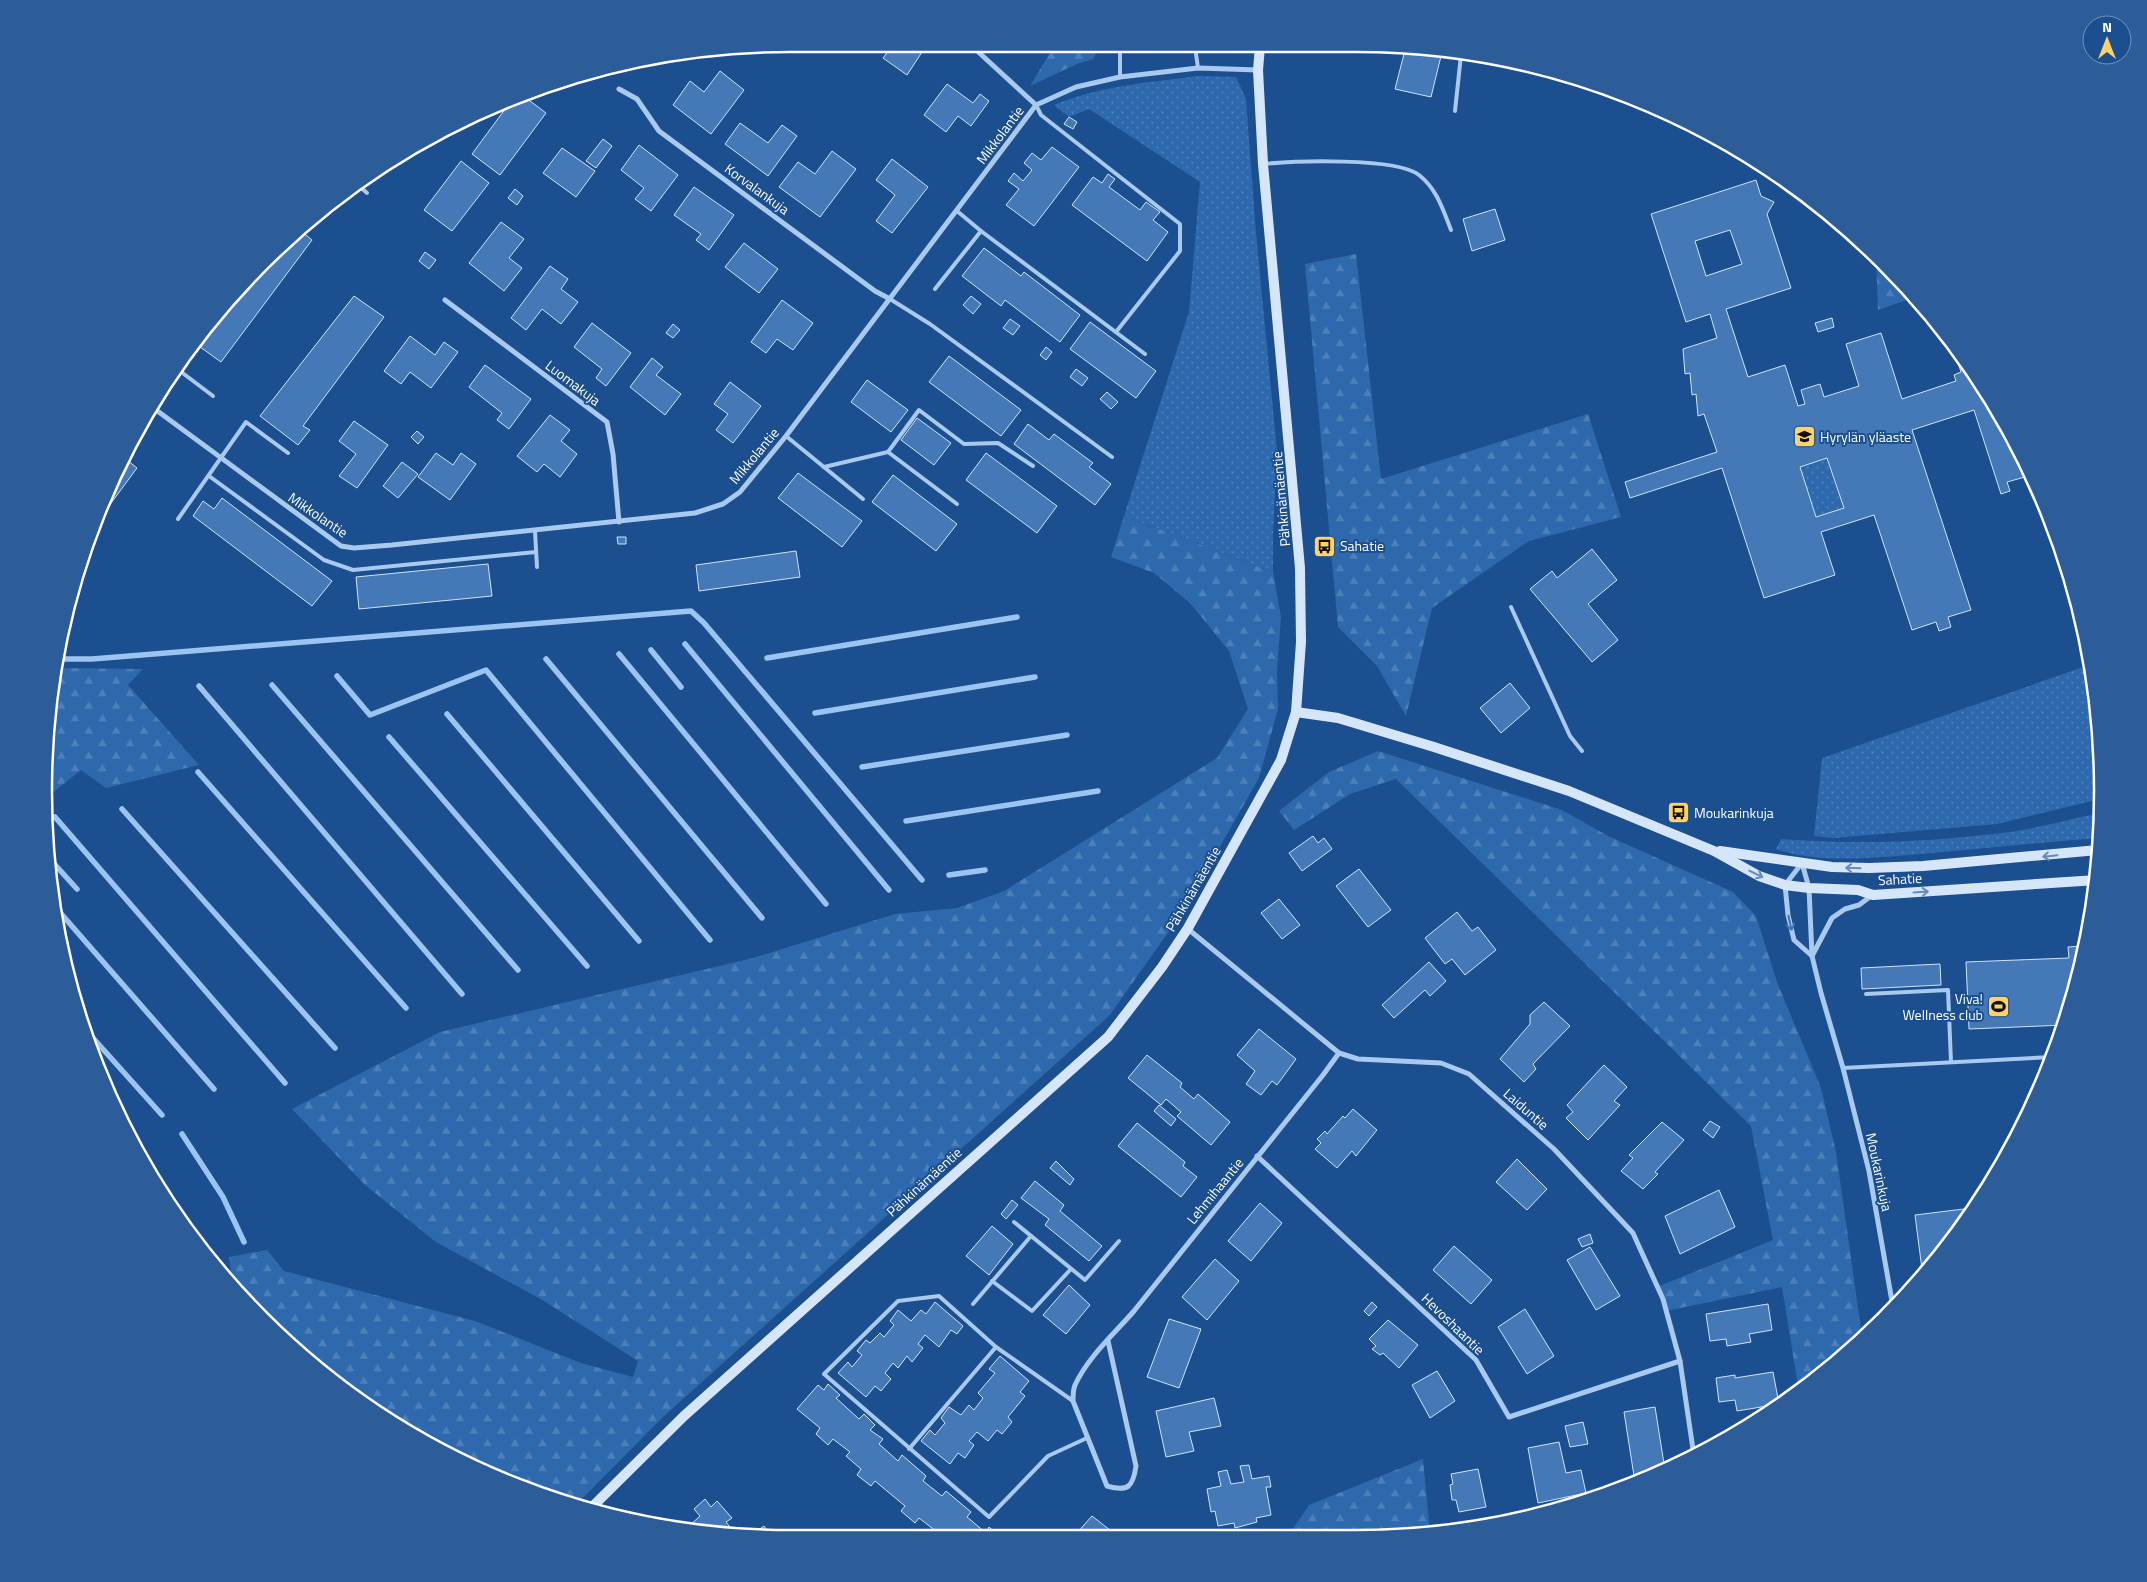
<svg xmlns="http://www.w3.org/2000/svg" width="2147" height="1582" font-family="'Titillium Web',sans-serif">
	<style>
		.grass { fill: url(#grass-dots) }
		.forest { fill: url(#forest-firs) }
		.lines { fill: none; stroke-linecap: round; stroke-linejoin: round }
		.stream { stroke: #9cc4f0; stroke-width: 5.5 }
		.building { fill: #4478b7; stroke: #cfe3fa; fill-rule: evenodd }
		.lane { stroke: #a9c9ee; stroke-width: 4 }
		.street { stroke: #a9c9ee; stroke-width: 5 }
		.secondary { stroke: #d6e6fa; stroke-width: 10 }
		.oneway { stroke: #668bba }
		.oneway2 { stroke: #4674ac }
		.labels { text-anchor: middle; stroke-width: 4; stroke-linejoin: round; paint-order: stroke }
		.street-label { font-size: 14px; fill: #fff; stroke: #1b4f8f }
		.poi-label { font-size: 14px; fill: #fff; stroke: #1b4f8f; text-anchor: start }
		.rim { fill: none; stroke: #fff; stroke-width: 2.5 }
	</style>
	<defs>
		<pattern id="grass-dots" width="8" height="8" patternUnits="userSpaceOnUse" patternTransform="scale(1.25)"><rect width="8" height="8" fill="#2e69ad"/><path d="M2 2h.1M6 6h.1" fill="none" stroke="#4d80b9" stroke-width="1.8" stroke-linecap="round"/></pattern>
		<pattern id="forest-firs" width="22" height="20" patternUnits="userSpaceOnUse" patternTransform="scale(1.25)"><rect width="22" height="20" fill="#2e69ad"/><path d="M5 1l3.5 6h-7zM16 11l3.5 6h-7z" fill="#4d80b9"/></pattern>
	</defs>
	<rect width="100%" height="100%" fill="#1b4f8f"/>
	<g class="grass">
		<path d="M1199,76L1236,77L1246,99L1256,233L1277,451L1273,535V572L1124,516L1189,312L1200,182L1089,109L1069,117L1054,105C1100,86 1150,82 1199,76Z"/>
		<polygon points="1827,458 1844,508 1816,517 1800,467"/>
		<polygon points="2089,665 2102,742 2100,799 1997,824 1834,838 1814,836 1822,758"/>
		<path d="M2099,813V838C2047,842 1995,847 1943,852C1892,856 1825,866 1776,849L1781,839C1859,845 1932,842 2010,832C2040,828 2069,819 2099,813Z"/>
	</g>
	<g class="forest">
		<polygon points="1100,47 1093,59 1077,64 1030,86 1053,48"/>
		<polygon points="1356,254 1381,479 1588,414 1621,517 1529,541 1432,608 1406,716 1377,666 1338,627 1305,264"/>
		<polygon points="1876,255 1915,297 1878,310"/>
		<polygon points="1124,516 1273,572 1281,617 1277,671 1278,709 1259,778 1184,910 1109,1016 663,1417 576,1505 505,1481 418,1438 298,1353 232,1282 229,1257 267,1250 284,1271 475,1321 581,1363 633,1377 638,1361 544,1301 436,1242 365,1185 292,1109 440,1032 753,958 895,914 957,908 1004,891 1217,758 1248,709 1229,651 1190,603 1154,573 1111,557"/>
		<polygon points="55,668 143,669 128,685 199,765 106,788 81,770 45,799 45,742"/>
		<polygon points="1378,751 1562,810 1608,836 1733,892 1756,916 1777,982 1821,1088 1836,1152 1862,1336 1811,1384 1799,1392 1782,1287 1666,1311 1657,1287 1773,1240 1751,1126 1396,779 1350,794 1294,830 1279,811 1329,772"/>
		<polygon points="1423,1459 1430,1532 1290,1533 1309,1505"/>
	</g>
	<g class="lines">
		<g class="stream">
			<polyline points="685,644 889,890"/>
			<polyline points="651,650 681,687"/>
			<polyline points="619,654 826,904"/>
			<polyline points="767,658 1017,617"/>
			<polyline points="56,659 92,659 691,611 704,623 922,880"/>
			<polyline points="546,659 762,918"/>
			<polyline points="337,676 370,715 486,670 710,940"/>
			<polyline points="272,685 518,970"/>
			<polyline points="199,686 462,994"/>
			<polyline points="815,713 1035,677"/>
			<polyline points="447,714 639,941"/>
			<polyline points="389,737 587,966"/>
			<polyline points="862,767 1067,735"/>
			<polyline points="198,772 406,1008"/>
			<polyline points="122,809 335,1048"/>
			<polyline points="55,817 285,1083"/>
			<polyline points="906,821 1098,791"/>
			<polyline points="48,857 77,889"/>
			<polyline points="949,875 985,870"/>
			<polyline points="57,909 214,1089"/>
			<polyline points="84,1028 162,1115"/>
			<polyline points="182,1134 223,1197 244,1242"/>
		</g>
	</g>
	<g class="building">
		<polygon points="1406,46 1442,52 1431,97 1395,89"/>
		<polygon points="890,49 924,49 907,75 883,58"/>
		<polygon points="680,53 673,62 664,56"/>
		<polygon points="720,71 744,90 711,134 673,105 690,81 704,92"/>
		<polygon points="947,84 973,103 980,94 989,101 971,126 958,116 946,132 924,115"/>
		<polygon points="522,95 546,113 500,175 472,154 514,97"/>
		<polygon points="1069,117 1077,122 1073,129 1064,124"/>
		<polygon points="740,123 768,143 782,125 797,136 768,176 725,144"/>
		<polygon points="603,139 612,146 596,168 586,161"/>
		<polygon points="639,145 678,175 651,211 635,199 644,188 621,170"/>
		<polygon points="1052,147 1079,167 1034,226 1006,205 1019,189 1008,181 1014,173 1023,181 1032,170 1024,163 1032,153 1041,160"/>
		<polygon points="562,148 595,171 576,197 543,173"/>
		<polygon points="832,151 856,169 820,217 779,187 798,162 815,174"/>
		<polygon points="892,159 928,187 892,233 876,221 895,195 876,180"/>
		<polygon points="461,161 489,183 452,231 424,210"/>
		<polygon points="1108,174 1115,179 1109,187 1140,210 1146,202 1160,212 1153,220 1168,232 1147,261 1072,205 1093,177 1102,183"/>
		<path d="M1756,180L1761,196L1774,202L1767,214L1791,288L1726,309L1748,377L1785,365L1798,406L1805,404L1801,390L1820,384L1824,397L1859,386L1846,344L1881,333L1902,399L1956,381L1954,375L1961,372L1950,338L2026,461L2032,475L2007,482L2010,491L2001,494L1974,410L1912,430L1971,610L1948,617L1951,627L1939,631L1936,622L1912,630L1874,515L1821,532L1835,575L1764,598L1722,468L1630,498L1625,482L1717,452L1704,414L1698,416L1696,394L1692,395L1690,373L1685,374L1683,349L1717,338L1710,314L1686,322L1651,214ZM1730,230L1742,264L1706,276L1695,241ZM1827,458L1844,508L1816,517L1800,467Z"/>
		<polygon points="694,187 734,215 709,250 696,240 701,234 674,215"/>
		<polygon points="515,189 523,196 517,205 508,198"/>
		<polygon points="1495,209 1505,240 1472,251 1463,219"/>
		<polygon points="501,222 524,239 509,258 522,268 504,291 469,263"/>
		<polygon points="300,230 312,240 221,362 196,344 262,263"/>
		<polygon points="744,243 778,269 759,293 725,267"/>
		<polygon points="984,248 1021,276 1024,272 1080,315 1060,342 1005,300 1001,306 962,276"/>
		<polygon points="425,252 436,260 429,269 419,261"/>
		<polygon points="550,266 568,279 561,289 578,302 561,324 542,309 526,330 511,318"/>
		<polygon points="354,296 384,317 303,426 310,430 298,445 260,416"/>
		<polygon points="971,296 981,304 973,314 963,305"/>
		<polygon points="782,300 813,323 793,350 777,339 766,353 751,342"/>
		<polygon points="1832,318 1834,327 1818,332 1815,323"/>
		<polygon points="1010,319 1020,326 1013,335 1003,328"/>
		<polygon points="1090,322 1156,371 1136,398 1070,349"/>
		<polygon points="592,323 631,353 606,386 596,378 602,369 574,347"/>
		<polygon points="673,324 680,330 673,338 666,333"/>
		<polygon points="410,336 435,355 444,342 458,352 431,388 410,372 401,384 384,371"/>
		<polygon points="1046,347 1052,352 1046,360 1040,355"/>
		<polygon points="949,356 1021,410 1001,436 929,382"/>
		<polygon points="652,358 663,367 656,375 681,394 665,415 630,387"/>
		<polygon points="485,365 531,399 509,429 497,420 502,413 469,387"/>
		<polygon points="1076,369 1088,378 1082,386 1070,377"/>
		<polygon points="867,380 908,410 891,432 851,402"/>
		<polygon points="730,382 761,406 733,443 716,430 728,414 714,404"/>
		<polygon points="1107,392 1118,402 1111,409 1100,399"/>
		<polygon points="550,415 570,430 561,441 577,454 560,477 544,464 537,472 517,456"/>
		<polygon points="917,418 951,443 934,465 901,440"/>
		<polygon points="354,421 388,445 357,488 339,476 356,454 339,441"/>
		<polygon points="1028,424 1049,440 1054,434 1093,463 1089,467 1111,484 1095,505 1014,444"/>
		<polygon points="417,431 424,437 418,444 411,437"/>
		<polygon points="436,453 453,465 461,453 476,464 450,500 418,477"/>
		<polygon points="986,453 1057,506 1037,533 966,480"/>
		<polygon points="123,457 137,468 92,529 121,460"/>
		<polygon points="402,462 418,474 398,498 383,486"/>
		<polygon points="798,473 862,521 842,547 778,498"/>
		<polygon points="893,475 957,524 936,551 872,502"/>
		<polygon points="222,498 332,581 312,606 193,516 203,501 214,509"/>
		<polygon points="617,537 626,537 626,544 618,544"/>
		<polygon points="1592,549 1617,580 1588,604 1618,640 1592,662 1530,589 1552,571 1557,578"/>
		<polygon points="796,551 800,577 699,591 696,565"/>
		<polygon points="488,564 492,596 359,609 356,577"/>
		<polygon points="1510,683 1530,708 1501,733 1480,708"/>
		<polygon points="1313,836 1318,843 1324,838 1332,849 1302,871 1289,853"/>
		<polygon points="1359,869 1391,910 1368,927 1336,886"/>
		<polygon points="1279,899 1300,925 1282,939 1261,913"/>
		<polygon points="1457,912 1472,931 1478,927 1496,950 1465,975 1452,959 1445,964 1425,938"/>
		<polygon points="2083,946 2065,1025 1969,1029 1966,962 2069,958 2068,947"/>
		<polygon points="1429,962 1446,981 1430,996 1425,990 1394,1018 1382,1005"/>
		<polygon points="1940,964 1941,985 1862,989 1861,968"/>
		<polygon points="1544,1002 1570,1026 1533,1064 1536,1069 1524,1082 1500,1059 1530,1024 1530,1015"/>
		<polygon points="1259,1029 1296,1059 1277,1085 1272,1081 1261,1095 1246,1084 1255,1071 1237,1055"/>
		<polygon points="1147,1055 1182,1083 1180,1087 1194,1099 1198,1094 1230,1122 1211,1145 1177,1116 1181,1112 1166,1099 1161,1105 1128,1078"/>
		<polygon points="1604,1065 1627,1087 1614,1101 1620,1105 1588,1140 1566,1118 1573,1112 1567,1105"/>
		<polygon points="1159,1105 1176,1119 1171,1126 1154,1111"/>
		<polygon points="1353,1109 1377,1130 1356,1156 1352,1151 1337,1168 1315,1149 1321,1143 1317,1139 1325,1131 1327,1134 1343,1116 1345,1118"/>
		<polygon points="1710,1121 1720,1127 1713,1138 1703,1130"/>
		<polygon points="1662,1122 1684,1140 1655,1172 1658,1174 1643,1189 1621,1171 1633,1158 1629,1155"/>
		<polygon points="1137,1123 1185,1162 1183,1166 1197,1177 1181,1197 1118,1146"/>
		<polygon points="1517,1159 1547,1189 1527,1210 1496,1182"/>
		<polygon points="1056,1161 1074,1179 1070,1185 1050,1168"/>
		<polygon points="1035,1181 1064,1205 1060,1211 1102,1246 1089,1261 1045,1225 1049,1219 1021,1198"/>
		<polygon points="1719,1190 1735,1227 1680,1254 1665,1216"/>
		<polygon points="1012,1200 1018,1205 1006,1219 1001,1214"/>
		<polygon points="1260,1203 1282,1223 1251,1261 1228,1241"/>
		<polygon points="1972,1208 1923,1277 1915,1215"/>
		<polygon points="992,1226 1013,1244 989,1275 966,1256"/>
		<polygon points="1590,1234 1593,1243 1582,1247 1578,1239"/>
		<polygon points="1454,1246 1492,1280 1471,1304 1433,1270"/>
		<polygon points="1590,1247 1620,1296 1596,1310 1567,1260"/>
		<polygon points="1215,1259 1239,1281 1207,1320 1182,1297"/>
		<polygon points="1069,1285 1090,1305 1066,1334 1043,1315"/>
		<polygon points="935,1302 963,1326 957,1334 951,1330 939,1347 925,1335 918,1344 923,1348 912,1362 907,1356 898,1368 893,1363 885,1373 891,1379 881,1391 875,1386 866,1397 838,1373 848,1362 852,1367 862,1355 857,1351 866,1340 870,1343 880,1333 884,1337 894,1325 890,1321 898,1310 911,1321 921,1310 926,1314"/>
		<polygon points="1372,1302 1377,1307 1369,1316 1364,1311"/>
		<polygon points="1768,1304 1772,1330 1749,1334 1751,1342 1727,1346 1726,1339 1710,1341 1706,1314"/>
		<polygon points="1525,1309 1554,1356 1527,1374 1498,1327"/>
		<polygon points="1169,1319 1201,1329 1179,1388 1147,1377"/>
		<polygon points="1388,1320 1418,1345 1399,1368 1383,1353 1380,1355 1372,1349 1376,1346 1369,1339"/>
		<polygon points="1000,1356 1029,1381 1020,1392 1025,1396 1008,1417 1012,1422 1002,1434 997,1430 988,1441 977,1432 969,1441 974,1445 965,1458 958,1453 950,1464 921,1441 930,1430 935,1435 945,1423 941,1418 949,1407 961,1415 969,1405 974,1410 983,1398 978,1393 995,1373 989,1369"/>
		<polygon points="1437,1371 1455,1401 1430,1418 1412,1385"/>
		<polygon points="1773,1372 1779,1404 1737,1411 1735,1400 1719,1402 1716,1378 1735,1375 1735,1378"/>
		<polygon points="828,1384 840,1395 836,1398 859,1419 864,1414 875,1425 870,1430 883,1439 879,1444 898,1461 902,1455 926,1476 923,1481 942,1496 946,1491 971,1512 967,1517 986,1533 989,1527 998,1535 941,1535 919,1518 915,1523 901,1511 905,1506 875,1481 871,1486 857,1475 861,1469 846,1456 850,1452 833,1439 828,1445 816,1434 820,1428 797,1409 818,1385 824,1390"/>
		<polygon points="1214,1398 1221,1426 1189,1432 1194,1451 1166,1457 1156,1411"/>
		<polygon points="1655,1407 1665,1470 1645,1480 1644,1473 1634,1476 1624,1412"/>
		<polygon points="1583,1422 1588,1444 1570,1447 1565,1426"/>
		<polygon points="1559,1442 1566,1473 1581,1470 1586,1493 1538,1503 1528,1448"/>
		<polygon points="1249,1465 1252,1479 1269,1476 1271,1487 1266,1487 1271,1515 1256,1518 1257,1522 1235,1528 1234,1523 1218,1526 1215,1511 1211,1512 1207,1489 1221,1486 1218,1472 1227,1470 1231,1484 1244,1482 1240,1466"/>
		<polygon points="1478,1469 1486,1507 1459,1512 1456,1500 1452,1500 1450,1485 1453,1484 1451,1474"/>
		<polygon points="705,1499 711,1507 717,1501 732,1518 726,1522 733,1531 730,1535 687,1528 700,1516 694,1509"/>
		<polygon points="1092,1516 1115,1534 1076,1534"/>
		<polygon points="764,1526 771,1536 752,1537 751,1535"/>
	</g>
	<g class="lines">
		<g class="lane">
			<polyline points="1120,47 1120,77"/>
			<polyline points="1195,47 1198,68"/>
			<polyline points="1036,105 1041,115 1180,224 1180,251 1116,332"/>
			<polyline points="1455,111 1461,55"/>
			<path d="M1263,164C1294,161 1396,157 1419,175C1437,189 1443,210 1451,230"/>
			<polyline points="357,184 367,193"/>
			<polyline points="981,231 1145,354"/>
			<polyline points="935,289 981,231 957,211"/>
			<polyline points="890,299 930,324 1112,457"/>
			<polyline points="176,368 213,396"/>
			<polyline points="786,436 863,499"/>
			<polyline points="824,467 888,452"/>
			<polyline points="209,476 324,560 353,570 536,552"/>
			<polyline points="957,504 888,452 919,410 964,444 998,443 1033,466"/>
			<polyline points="178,519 246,422 288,453"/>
			<polyline points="535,531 537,567"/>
			<polyline points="1511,607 1570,736 1582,751"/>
			<polyline points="1866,994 1948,990 1951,1062"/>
			<polyline points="1843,1068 2052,1057"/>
			<polyline points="1014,1222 1085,1280 1119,1241"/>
			<polyline points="992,1281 1032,1311 1071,1269"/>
			<polyline points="973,1304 1031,1236"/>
			<polyline points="1073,1401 996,1347 939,1296 898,1301 824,1374 989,1517 1048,1456 1087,1438"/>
			<polyline points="909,1449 996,1347"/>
		</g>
		<g class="street">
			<polyline points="974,48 1036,105"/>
			<polyline points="619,89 637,99 659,131 875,291 890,299"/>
			<polyline points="445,300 607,422 613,454 619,522"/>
			<polyline points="152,407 341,546 354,548 392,545 695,513 723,504 740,492 786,436 1036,105 1076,87 1120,77 1198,68 1258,70"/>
			<polyline points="1802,863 1809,888 1812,956 1821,993 1843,1068 1869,1171 1893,1307"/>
			<polyline points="1802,863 1785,885 1788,915 1794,940 1812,956"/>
			<polyline points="1188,929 1339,1053 1358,1059 1441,1063 1469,1074 1554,1149 1633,1233 1637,1242 1663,1299 1680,1361 1694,1456"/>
			<polyline points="1812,956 1832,918 1845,909 1859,905 1871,896"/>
			<polyline points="1257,1156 1476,1360 1509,1417 1680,1361"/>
			<path d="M1108,1341L1136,1466C1133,1487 1128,1492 1107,1486L1073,1401C1073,1396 1073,1390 1075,1385C1088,1357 1114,1334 1134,1311L1323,1075L1339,1053"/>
		</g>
		<g class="secondary">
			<polyline points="1296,712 1338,718 1434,747 1569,791 1714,851 1759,876 1785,885 1809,888 1858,890 1873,895 2097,880"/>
			<polyline points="1720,851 1832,867 1869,868 1923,866 2098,850"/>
			<polyline points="589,1510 684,1416 1108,1037 1162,967 1188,928 1281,760 1296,712 1301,642 1300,568 1263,164 1258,70 1260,46"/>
		</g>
	</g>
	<defs><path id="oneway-shaft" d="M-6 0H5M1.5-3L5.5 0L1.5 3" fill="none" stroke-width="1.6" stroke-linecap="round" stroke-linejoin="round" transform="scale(1.25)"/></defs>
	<g class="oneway">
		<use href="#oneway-shaft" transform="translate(2050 856) rotate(174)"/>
		<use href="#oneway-shaft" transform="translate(1853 868) rotate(-178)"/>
		<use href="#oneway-shaft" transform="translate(1756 874) rotate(26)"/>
		<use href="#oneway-shaft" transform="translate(1921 892) rotate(-4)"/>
	</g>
	<use class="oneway2" href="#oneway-shaft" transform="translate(1790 923) rotate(78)"/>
	<defs>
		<symbol id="school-square" viewBox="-11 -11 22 22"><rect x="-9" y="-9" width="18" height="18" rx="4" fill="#ffd166" stroke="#1b4f8f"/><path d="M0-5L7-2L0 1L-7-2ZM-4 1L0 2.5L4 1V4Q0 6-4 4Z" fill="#111"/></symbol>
		<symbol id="bus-square" viewBox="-11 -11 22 22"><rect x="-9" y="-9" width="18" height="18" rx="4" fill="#ffd166" stroke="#1b4f8f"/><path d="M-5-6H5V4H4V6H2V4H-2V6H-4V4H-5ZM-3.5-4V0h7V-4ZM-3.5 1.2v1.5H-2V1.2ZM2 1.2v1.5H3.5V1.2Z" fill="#111"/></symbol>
		<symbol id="stadium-square" viewBox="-11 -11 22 22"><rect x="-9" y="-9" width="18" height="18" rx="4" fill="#ffd166" stroke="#1b4f8f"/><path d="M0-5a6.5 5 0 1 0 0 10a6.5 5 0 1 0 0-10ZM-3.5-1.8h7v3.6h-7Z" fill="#111"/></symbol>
	</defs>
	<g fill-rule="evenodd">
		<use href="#school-square" x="1792" y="424" width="25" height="25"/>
		<use href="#bus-square" x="1312" y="534" width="25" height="25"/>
		<use href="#bus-square" x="1666" y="800" width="25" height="25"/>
		<use href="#stadium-square" x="1986" y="994" width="25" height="25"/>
	</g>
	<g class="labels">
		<g class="street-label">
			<text transform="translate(1000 135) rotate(-53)" y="5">Mikkolantie</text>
			<text transform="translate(757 189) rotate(36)" y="5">Korvalankuja</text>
			<text transform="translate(573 383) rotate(37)" y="5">Luomakuja</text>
			<text transform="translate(754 456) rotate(-50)" y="5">Mikkolantie</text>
			<text transform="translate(1281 499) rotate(-95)" y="5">Pähkinämäentie</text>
			<text transform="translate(318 515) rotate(34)" y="5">Mikkolantie</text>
			<text transform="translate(1900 879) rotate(-3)" y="5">Sahatie</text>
			<text transform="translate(1193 889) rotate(-60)" y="5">Pähkinämäentie</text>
			<text transform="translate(1526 1109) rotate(41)" y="5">Laiduntie</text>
			<text transform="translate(1879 1172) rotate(78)" y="5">Moukarinkuja</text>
			<text transform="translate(924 1182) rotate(-42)" y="5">Pähkinämäentie</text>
			<text transform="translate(1215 1191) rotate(-51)" y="5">Lehmihaantie</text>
			<text transform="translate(1453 1324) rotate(44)" y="5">Hevoshaantie</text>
		</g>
		<g class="poi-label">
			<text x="1820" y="442">Hyrylän yläaste</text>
			<text x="1340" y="551">Sahatie</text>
			<text x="1694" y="818">Moukarinkuja</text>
			<text x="1983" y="1004" text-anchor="end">Viva!<tspan x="1983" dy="16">Wellness club</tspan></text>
		</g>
	</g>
	<path d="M0 0H2147V1582H0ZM790 52H1356A738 738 0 0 1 2094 790V792A738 738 0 0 1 1356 1530H790A738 738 0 0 1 52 792V790A738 738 0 0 1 790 52Z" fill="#2d5d98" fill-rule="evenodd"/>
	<path class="rim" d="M790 52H1356A738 738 0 0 1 2094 790V792A738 738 0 0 1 1356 1530H790A738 738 0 0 1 52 792V790A738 738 0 0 1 790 52Z"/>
	<g transform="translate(2107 40)"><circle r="24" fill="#1b4f8f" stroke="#7695bc"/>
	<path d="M0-4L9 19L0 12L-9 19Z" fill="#ffd166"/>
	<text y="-8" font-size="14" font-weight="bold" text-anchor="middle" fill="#ffffff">N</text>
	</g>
</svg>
